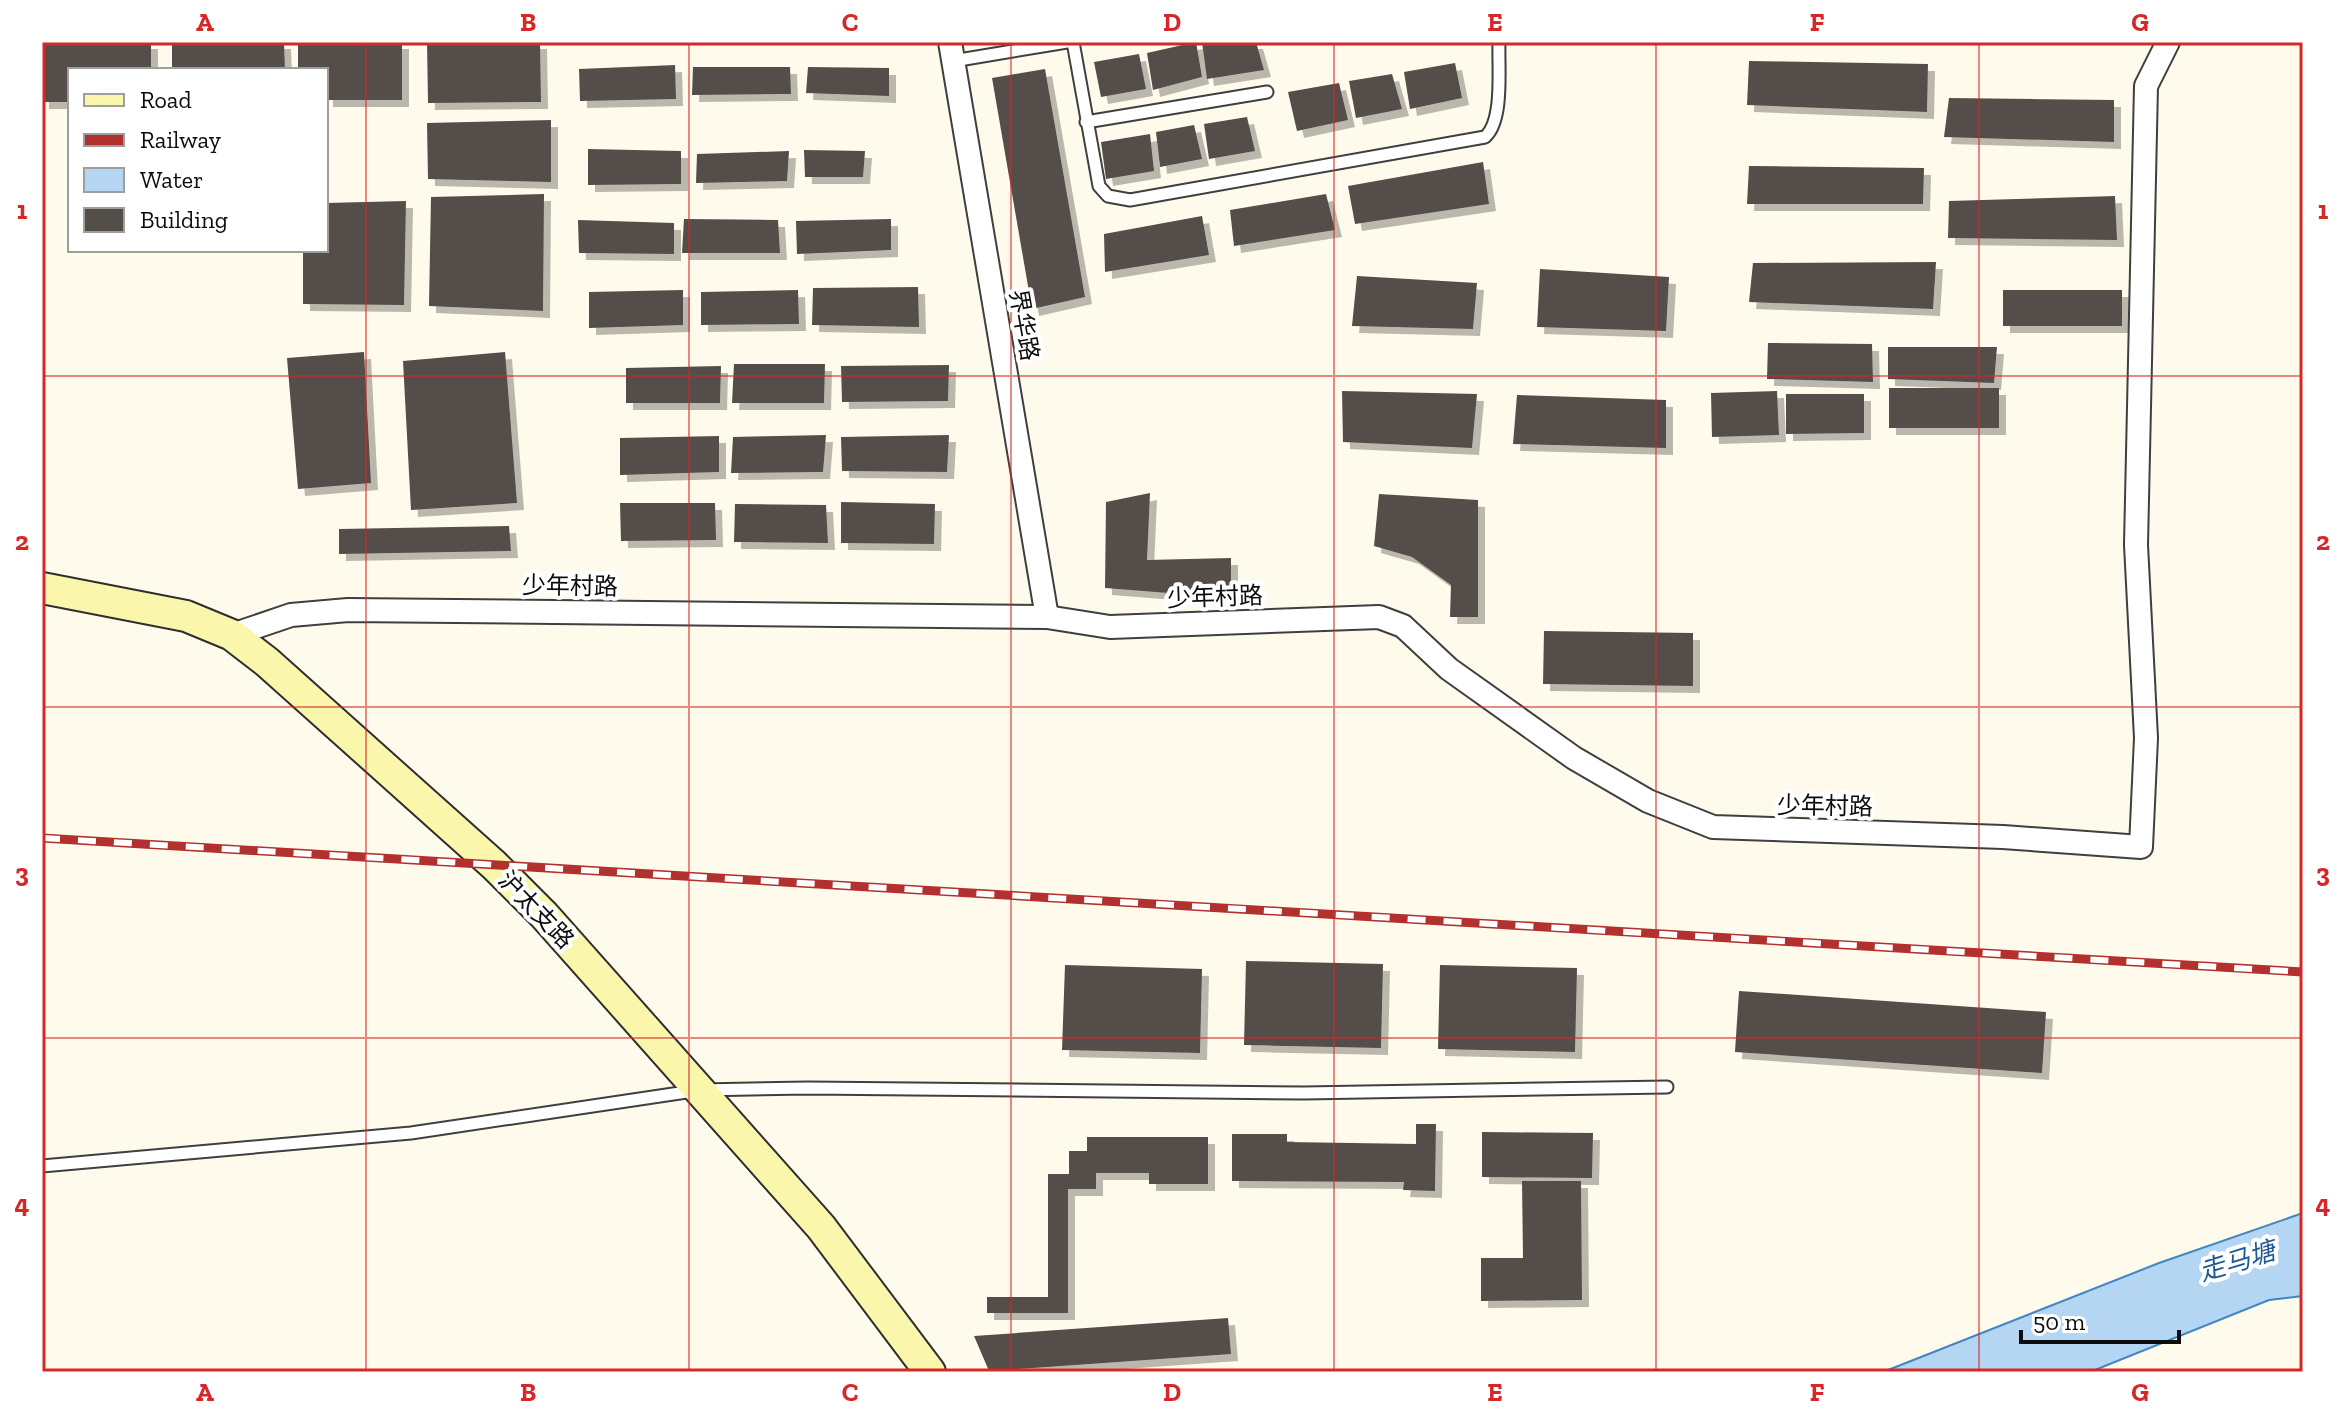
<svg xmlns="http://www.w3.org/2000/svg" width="2345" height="1414" font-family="'Zilla Slab','Noto Sans SC',serif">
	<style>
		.water { fill: #b4d6f2; stroke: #4086c4; stroke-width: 2 }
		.building { fill: #544e49; filter: url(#shadow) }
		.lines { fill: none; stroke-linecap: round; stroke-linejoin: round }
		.lane-casing { stroke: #3f3f3f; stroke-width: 15 }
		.street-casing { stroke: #3f3f3f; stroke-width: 26 }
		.secondary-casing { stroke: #2e2e2e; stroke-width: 34 }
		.lane { stroke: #fff; stroke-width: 11 }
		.street { stroke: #fff; stroke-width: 22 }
		.secondary { stroke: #faf6ab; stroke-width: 30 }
		.rail-casing { stroke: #b2302d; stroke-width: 9 }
		.rail { stroke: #fff; stroke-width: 6; stroke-dasharray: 18; stroke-linecap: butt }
		.grid { fill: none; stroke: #d62828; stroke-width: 2; stroke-opacity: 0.55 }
		.labels { text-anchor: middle; stroke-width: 8; stroke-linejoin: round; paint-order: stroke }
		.street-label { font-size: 24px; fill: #0c0c0c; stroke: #fff }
		.water-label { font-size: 26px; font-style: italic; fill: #1e5995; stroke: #fff }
		.neatline { fill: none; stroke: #d62828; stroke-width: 3 }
		.grid-label { font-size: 26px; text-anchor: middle; font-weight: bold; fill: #d62828 }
	</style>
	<defs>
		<filter id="shadow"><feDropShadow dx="7" dy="7" stdDeviation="0" flood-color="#0004"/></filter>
	</defs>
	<rect width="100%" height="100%" fill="#fefbec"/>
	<polygon class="water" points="2303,1213 2303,1296 2269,1300 2090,1372 1883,1372 2159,1263"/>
	<g class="building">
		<polygon points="42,42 151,42 151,70 70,70 70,102 42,102"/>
		<polygon points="172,42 284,42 285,70 172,70"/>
		<polygon points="298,42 402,42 402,100 326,100 326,70 298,70"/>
		<polygon points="427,42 540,42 541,102 428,103"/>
		<polygon points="1196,42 1202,77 1153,90 1147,53"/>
		<polygon points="1202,42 1256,42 1264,70 1207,79"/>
		<polygon points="1139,54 1146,89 1101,97 1094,62"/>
		<polygon points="1749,61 1928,64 1927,112 1747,105"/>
		<polygon points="1455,63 1462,98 1410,109 1404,72"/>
		<polygon points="675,65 676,99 580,101 579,69"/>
		<polygon points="693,67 790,67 791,94 692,95"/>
		<polygon points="808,67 889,68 889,96 806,93"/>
		<polygon points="1045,69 1085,297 1032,309 992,78"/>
		<polygon points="1392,74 1402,109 1356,118 1349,81"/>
		<polygon points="1339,83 1348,120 1297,131 1288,92"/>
		<polygon points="1949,98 2114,100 2114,142 1944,137"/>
		<polygon points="1247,117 1255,151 1209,159 1204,124"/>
		<polygon points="551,120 551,182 428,179 427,123"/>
		<polygon points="1194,125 1202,159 1160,167 1156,132"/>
		<polygon points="1150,134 1154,171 1106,179 1101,142"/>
		<polygon points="588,149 681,151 681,184 588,185"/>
		<polygon points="804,150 865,151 863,177 805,177"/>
		<polygon points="789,151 787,181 696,183 697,154"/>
		<polygon points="1483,162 1489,204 1355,224 1348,186"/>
		<polygon points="1749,166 1924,168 1923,204 1747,204"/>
		<polygon points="544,194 543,311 429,306 431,197"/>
		<polygon points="1326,194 1335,230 1234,246 1230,210"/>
		<polygon points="2115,196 2117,240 1948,238 1949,201"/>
		<polygon points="406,201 404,305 303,304 303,250 326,250 326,203"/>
		<polygon points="1202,216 1209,255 1105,272 1104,234"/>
		<polygon points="684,219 778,220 780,253 682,253"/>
		<polygon points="891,219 891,250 797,254 796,221"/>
		<polygon points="578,220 674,223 674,254 579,253"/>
		<polygon points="1936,262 1933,309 1749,302 1753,263"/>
		<polygon points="1540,269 1669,277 1666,331 1537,327"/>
		<polygon points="1357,276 1477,283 1473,329 1352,326"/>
		<polygon points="918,287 919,327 812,325 813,288"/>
		<polygon points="683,290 683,325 589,328 589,292"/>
		<polygon points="798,290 799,324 701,325 701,292"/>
		<rect x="2003" y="290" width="119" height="36"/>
		<polygon points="1768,343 1872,344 1873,382 1767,379"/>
		<polygon points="1888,347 1997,347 1994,383 1888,379"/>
		<polygon points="364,352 371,483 298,489 287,358"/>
		<polygon points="505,352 517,503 411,510 403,361"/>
		<polygon points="734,364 825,364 824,403 732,403"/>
		<polygon points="949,365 948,401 842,402 841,366"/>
		<polygon points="721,366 720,403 626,403 626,368"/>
		<rect x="1889" y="388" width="110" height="40"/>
		<polygon points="1342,391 1477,394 1472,448 1343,442"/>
		<polygon points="1777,391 1779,435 1712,437 1711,393"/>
		<polygon points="1786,394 1864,394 1864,433 1786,434"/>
		<polygon points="1517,395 1666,400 1666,448 1513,444"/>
		<polygon points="826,435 823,472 731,473 733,437"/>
		<polygon points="949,435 947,472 842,471 841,437"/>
		<polygon points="719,436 719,472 620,475 620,438"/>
		<polygon points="1150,493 1147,560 1231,558 1231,598 1105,588 1106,502"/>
		<polygon points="1379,494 1478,500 1478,617 1450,617 1451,585 1412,557 1374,546"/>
		<polygon points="841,502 935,504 934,544 841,543"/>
		<polygon points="620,503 715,503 716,540 621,541"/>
		<polygon points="735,504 826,505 828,543 734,542"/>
		<polygon points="509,526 511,551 339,554 339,529"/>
		<polygon points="1544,631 1693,633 1693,686 1543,684"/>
		<polygon points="1246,961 1383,964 1381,1048 1244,1045"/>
		<polygon points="1065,965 1202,969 1200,1053 1062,1050"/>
		<polygon points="1440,965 1577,968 1575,1052 1438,1049"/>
		<polygon points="1739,991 2046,1012 2042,1073 1735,1052"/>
		<polygon points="1416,1124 1436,1124 1435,1191 1403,1190 1404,1182 1232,1181 1232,1134 1287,1134 1287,1142 1416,1144"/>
		<polygon points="1482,1132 1593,1133 1592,1178 1482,1177"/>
		<polygon points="1087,1137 1208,1137 1208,1184 1149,1184 1149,1173 1096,1173 1096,1189 1068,1189 1068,1313 987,1313 987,1297 1048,1297 1048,1174 1069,1174 1069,1151 1087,1151"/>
		<polygon points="1522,1181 1581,1181 1582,1300 1481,1301 1481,1258 1523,1258"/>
		<polygon points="1228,1318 1231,1354 989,1371 974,1336"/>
	</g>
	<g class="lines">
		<defs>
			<g id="lane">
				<path d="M1073,42L1099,186L1108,196L1130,200L1485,137C1504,121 1498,67 1499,42"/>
				<polyline points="953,61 1067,42"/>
				<polyline points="1086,122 1267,92"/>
				<polyline points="42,1166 411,1133 700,1090 808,1088 1304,1093 1667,1087"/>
			</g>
			<g id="street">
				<polyline points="950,42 1047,617"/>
				<polyline points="232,635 291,615 348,610 1047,617 1110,627 1379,617 1403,626 1449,669 1574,758 1648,801 1713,827 2003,837 2141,847 2146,738 2136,545 2146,86 2168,42"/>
			</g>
			<polyline id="secondary" points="42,588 186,616 232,635 267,662 494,865 544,915 821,1227 930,1372"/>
		</defs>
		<use href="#lane" class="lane-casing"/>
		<use href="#street" class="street-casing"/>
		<use href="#secondary" class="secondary-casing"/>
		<use href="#lane" class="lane"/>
		<use href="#street" class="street"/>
		<use href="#secondary" class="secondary"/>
		<defs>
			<polyline id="rail" points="42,838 2303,972"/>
		</defs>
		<use href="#rail" class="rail-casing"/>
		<use href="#rail" class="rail"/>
	</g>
	<path class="grid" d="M366,42V1372M689,42V1372M1011,42V1372M1334,42V1372M1656,42V1372M1979,42V1372M42,376H2303M42,707H2303M42,1038H2303"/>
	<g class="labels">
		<g class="street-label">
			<text transform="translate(1024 325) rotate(80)" y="8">界华路</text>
			<text transform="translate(570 586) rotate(1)" y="8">少年村路</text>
			<text transform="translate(1215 597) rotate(-2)" y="8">少年村路</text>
			<text transform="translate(1825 806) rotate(1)" y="8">少年村路</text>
			<text transform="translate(536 910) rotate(46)" y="8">沪太支路</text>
		</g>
		<g class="water-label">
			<text transform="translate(2237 1261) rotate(-17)" y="9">走马塘</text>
		</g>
	</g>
	<rect width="2345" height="1414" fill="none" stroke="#ffffff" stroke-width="88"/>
	<rect x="68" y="68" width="260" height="184" fill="#ffffff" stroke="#9e9e9e" stroke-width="2"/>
	<rect x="84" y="94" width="40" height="12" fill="#faf6ab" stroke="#9e9e9e" stroke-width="2"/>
	<text x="140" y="108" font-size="24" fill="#0c0c0c">Road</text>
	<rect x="84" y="134" width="40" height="12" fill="#b2302d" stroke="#9e9e9e" stroke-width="2"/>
	<text x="140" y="148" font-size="24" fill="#0c0c0c">Railway</text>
	<rect x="84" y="168" width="40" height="24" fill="#b4d6f2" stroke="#9e9e9e" stroke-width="2"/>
	<text x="140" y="188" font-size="24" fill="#0c0c0c">Water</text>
	<rect x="84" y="208" width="40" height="24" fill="#544e49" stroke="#9e9e9e" stroke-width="2"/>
	<text x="140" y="228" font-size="24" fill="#0c0c0c">Building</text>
	<path d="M2021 1330v12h158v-12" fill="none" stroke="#0c0c0c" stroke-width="4"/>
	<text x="2033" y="1330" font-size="24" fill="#0c0c0c" stroke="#ffffff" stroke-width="6" paint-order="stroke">50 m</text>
	<rect x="44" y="44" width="2257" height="1326" class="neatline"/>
	<g class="grid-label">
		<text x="205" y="31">A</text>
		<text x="528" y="31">B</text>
		<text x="850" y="31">C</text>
		<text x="1172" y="31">D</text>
		<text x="1495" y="31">E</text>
		<text x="1817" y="31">F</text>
		<text x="2140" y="31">G</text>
		<text x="22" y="219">1</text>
		<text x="2323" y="219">1</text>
		<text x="22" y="550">2</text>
		<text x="2323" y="550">2</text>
		<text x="22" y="882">3</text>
		<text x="2323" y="882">3</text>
		<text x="22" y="1213">4</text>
		<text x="2323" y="1213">4</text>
		<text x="205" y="1401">A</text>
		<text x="528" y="1401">B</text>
		<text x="850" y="1401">C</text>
		<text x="1172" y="1401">D</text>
		<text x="1495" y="1401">E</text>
		<text x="1817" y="1401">F</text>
		<text x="2140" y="1401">G</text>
	</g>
</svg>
